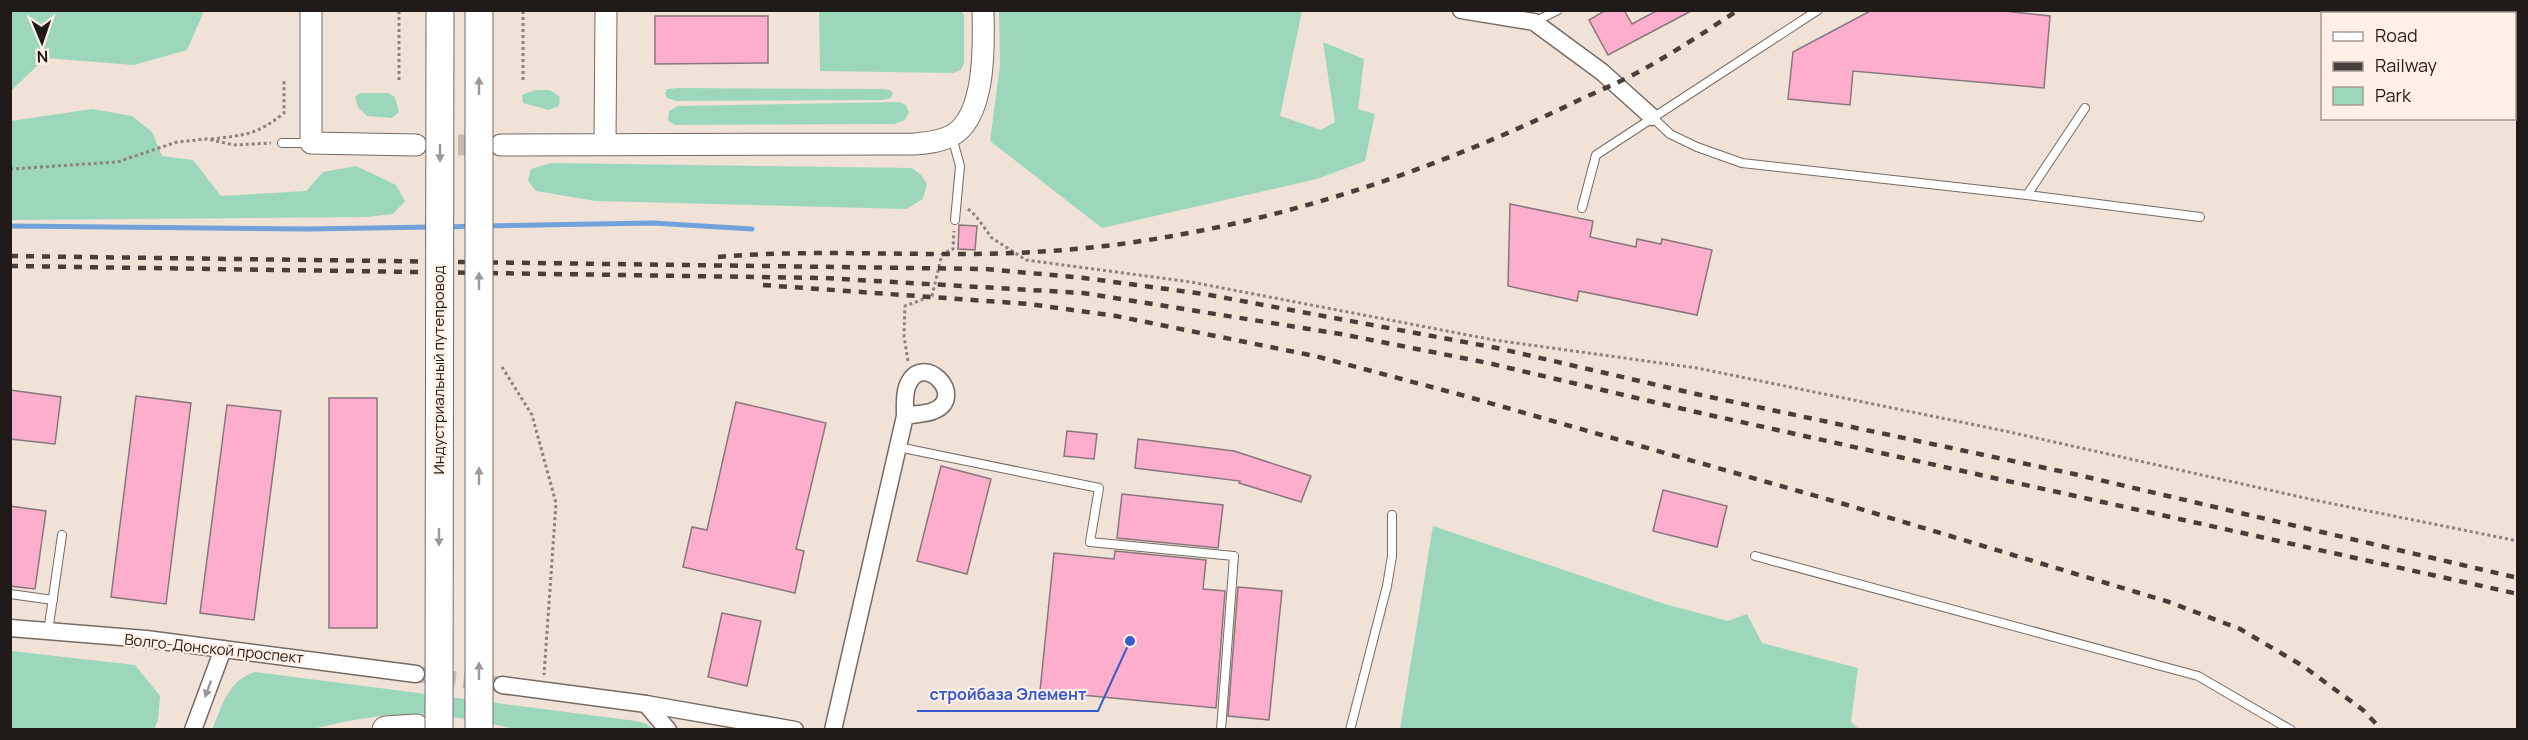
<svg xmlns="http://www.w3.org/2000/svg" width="2528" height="740" font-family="Manrope,sans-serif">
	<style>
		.green { fill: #9cd7bc }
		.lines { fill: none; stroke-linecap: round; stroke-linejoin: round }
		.stream { stroke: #72a2dc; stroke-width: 5 }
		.building { fill: #fdaecd; stroke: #87777d; stroke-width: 1.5 }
		.minor-tunnel { stroke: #c7bab2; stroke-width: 16; stroke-dasharray: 16 8; stroke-linecap: butt }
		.tertiary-tunnel { stroke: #c7bab2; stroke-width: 21; stroke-dasharray: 21 10; stroke-linecap: butt }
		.service-casing { stroke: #776a61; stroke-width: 10 }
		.minor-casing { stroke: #776a61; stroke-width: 19 }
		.tertiary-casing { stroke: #776a61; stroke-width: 23 }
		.primary-casing { stroke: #776a61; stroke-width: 29 }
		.path { stroke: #8c827b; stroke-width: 3; stroke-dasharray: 3 3; stroke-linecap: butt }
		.service { stroke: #fff; stroke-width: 8 }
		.minor { stroke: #fff; stroke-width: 16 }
		.tertiary { stroke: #fff; stroke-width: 21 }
		.primary { stroke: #fff; stroke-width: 27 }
		.rail { stroke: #463f3b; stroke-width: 4.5; stroke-dasharray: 8 8; stroke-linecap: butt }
		.primary-bridge-casing { stroke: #776a61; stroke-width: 29; stroke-linecap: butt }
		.primary-bridge { stroke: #fff; stroke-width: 27 }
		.oneway { fill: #9b9897 }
		.labels { text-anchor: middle; stroke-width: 4.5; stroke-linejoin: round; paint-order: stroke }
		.street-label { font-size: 15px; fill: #201b18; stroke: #ffefe5 }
		.leader { fill: none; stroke: #375ccd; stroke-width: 2 }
		.callout-dot { fill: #375ccd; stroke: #ffefe5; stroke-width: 2 }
		.callout-label { font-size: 16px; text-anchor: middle; font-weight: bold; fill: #375ccd; stroke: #ffefe5; stroke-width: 4.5; stroke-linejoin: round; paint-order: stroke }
	</style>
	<rect width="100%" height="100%" fill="#f1e2d8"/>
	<g class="green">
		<polygon points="10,11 11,10 204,11 187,50 134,65 45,58 11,91"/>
		<polygon points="819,11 961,11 964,15 964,63 961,70 953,73 820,71"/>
		<polygon points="999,11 1302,11 1280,116 1321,130 1335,122 1323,42 1364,59 1358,109 1375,114 1365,161 1317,179 1102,228 990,141 1000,65"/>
		<polygon points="679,88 881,89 891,90 893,94 891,98 881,100 676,101 667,98 665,93 667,89"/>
		<polygon points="535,90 550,90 560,97 559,106 549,110 523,103 522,95"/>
		<polygon points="360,93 388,93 395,97 399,112 392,118 367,116 358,107 355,97"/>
		<polygon points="899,102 906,105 909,112 905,120 894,124 675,125 668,121 669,111 678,106"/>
		<polygon points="92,109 132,116 152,132 162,156 193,160 221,196 306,191 323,172 356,166 396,185 405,201 393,214 367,217 11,220 11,121"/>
		<polygon points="551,163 912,168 921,175 927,184 923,199 906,209 595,201 536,191 528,181 531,169"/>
		<polygon points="1433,526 1665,604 1728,621 1747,614 1762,643 1858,668 1851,722 1859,729 1400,729"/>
		<polygon points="11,651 135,665 160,696 158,721 154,729 11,729"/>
		<path d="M255,672L636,721L647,724L653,729H516L468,719L426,715H387L348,721L312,729L212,730C222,706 228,680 255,672Z"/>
	</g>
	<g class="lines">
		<g class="stream">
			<polyline points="10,226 307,229 433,227"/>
			<polyline points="487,226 653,223 752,229"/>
			<polyline points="448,227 472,226"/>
		</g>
	</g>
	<g class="building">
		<polygon points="1606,10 1624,10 1632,24 1658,10 1693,10 1608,55 1589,20"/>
		<polygon points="1872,10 1994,10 2050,16 2044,88 1853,71 1850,105 1788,99 1793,52"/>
		<polygon points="655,16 768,16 768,63 655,64"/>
		<polygon points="1510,204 1593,221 1590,237 1636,247 1637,239 1661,244 1662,239 1712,250 1697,315 1579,291 1577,301 1508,286"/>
		<polygon points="959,225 977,226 975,250 958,249"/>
		<polygon points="10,390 61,397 55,444 10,439"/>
		<polygon points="136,396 191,403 166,604 111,597"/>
		<rect x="329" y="398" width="48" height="230"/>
		<polygon points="736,402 826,423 796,549 804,551 795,593 683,567 692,527 707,530"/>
		<polygon points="227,405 281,411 254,620 200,613"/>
		<polygon points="1067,431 1097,434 1094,459 1064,456"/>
		<polygon points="1138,439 1234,451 1311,476 1301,502 1239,483 1240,481 1135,468"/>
		<polygon points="941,466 991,479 967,574 917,561"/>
		<polygon points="1663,490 1727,506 1717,547 1653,531"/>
		<polygon points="1122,494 1223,505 1218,548 1117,538"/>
		<polygon points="10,506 46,511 35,589 10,586"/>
		<polygon points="1115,551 1206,560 1203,589 1225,591 1216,708 1040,691 1054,553 1114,559"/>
		<polygon points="1238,587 1282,591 1269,720 1228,716"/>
		<polygon points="722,613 761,621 747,686 708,677"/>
	</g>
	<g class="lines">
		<polyline class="minor-tunnel" points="416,674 502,685"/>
		<polyline class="tertiary-tunnel" points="427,145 495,145"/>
		<defs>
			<g id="service">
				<polyline points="1534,22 1558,10"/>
				<polyline points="1652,117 1670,134 1697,147 1742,163 2027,195 2200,217"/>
				<polyline points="952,137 960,166 955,220"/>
				<polyline points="282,143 311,143"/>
				<polyline points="2027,195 2085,108"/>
				<polyline points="1582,208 1596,155 1818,10"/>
				<polyline points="898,447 1099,488 1090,542 1234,556 1221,730"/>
				<polyline points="1755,556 2198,676 2291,730"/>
				<polyline points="10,594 53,600"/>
				<polyline points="48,632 62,535"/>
				<polyline points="1350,730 1387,586 1392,556 1392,515"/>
			</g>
			<g id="minor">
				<polyline points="1461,10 1534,22 1602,72 1652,117"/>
				<polyline points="10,628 146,639 416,674"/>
				<polyline points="502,685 646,704 795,730"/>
				<polyline points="646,704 668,730"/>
				<polyline points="193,730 223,649"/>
				<path d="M833,730L905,416C905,407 904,396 907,387C921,348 969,397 933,411C926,414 914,414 905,416"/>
			</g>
			<g id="tertiary">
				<polyline points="311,10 311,143 416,145"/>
				<polyline points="605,144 606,10"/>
				<path d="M501,145L914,144C926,143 939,142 951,136C986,118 984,45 983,10"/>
			</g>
			<polyline id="primary" points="386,730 416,728"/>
		</defs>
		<use href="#service" class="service-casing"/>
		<use href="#minor" class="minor-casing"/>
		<use href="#tertiary" class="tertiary-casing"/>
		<use href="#primary" class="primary-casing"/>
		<g class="path">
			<polyline points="399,80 399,10"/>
			<polyline points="523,80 523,10"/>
			<path d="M211,139C245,135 257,135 284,113V81"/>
			<polyline points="10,169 117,162 177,142 207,139 234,145 271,143"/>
			<polyline points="968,209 975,215 992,238 1026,260 1191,282 1494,340 1697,368 2005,431 2314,500 2518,541"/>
			<polyline points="908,361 904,336 905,306 932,296 942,254 953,249 954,231"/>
			<polyline points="502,367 532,415 556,503 544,675"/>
		</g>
		<use href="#service" class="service"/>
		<use href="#minor" class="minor"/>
		<use href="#tertiary" class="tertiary"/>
		<use href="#primary" class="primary"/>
		<g class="rail">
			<polyline points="10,256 986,269 1084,278 1204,294 1497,348 1696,394 2074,474 2518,578"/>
			<path d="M718,257C824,248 929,258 1035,252C1221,242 1412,182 1579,100C1605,88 1632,77 1656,62C1684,46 1711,28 1738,10"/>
			<polyline points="10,266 824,278 1083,293 1341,334 1488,363 1696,412 2518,594"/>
			<polyline points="763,285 1029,304 1116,316 1315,356 1458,394 1844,504 2169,602 2240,629 2303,666 2363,710 2382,730"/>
		</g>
		<defs>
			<g id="primary-bridge">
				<polyline points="479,10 479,730"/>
				<polyline points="439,730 440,10"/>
			</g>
		</defs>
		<use href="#primary-bridge" class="primary-bridge-casing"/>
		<use href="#primary-bridge" class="primary-bridge"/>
	</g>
	<defs><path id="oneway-solid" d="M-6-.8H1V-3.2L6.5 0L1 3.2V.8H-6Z" transform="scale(1.5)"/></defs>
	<g class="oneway">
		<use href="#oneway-solid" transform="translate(479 86) rotate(-90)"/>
		<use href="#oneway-solid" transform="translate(440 153) rotate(90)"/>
		<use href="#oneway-solid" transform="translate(479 281) rotate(-90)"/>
		<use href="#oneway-solid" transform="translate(479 476) rotate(-90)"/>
		<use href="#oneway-solid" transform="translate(439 537) rotate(90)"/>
		<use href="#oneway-solid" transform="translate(479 671) rotate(-90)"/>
		<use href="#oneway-solid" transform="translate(208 689) rotate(110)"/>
	</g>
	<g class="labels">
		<g class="street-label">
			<text transform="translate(439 370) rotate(-90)" y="5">Индустриальный путепровод</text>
			<text transform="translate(214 649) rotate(6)" y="5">Волго-Донской проспект</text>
		</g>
	</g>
	<path class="leader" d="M1130 641L1098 711H917"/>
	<circle class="callout-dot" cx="1130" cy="641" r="6"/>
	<g class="callout-label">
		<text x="1008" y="700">стройбаза Элемент</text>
	</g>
	<rect width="2528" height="740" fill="none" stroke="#201b18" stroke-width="24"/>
	<rect x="2321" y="12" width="195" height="108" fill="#ffefe5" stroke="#a69a93" stroke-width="1.5"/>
	<rect x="2333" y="32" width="30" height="9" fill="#ffffff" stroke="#a69a93" stroke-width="1.5"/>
	<text x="2375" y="42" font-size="18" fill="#201b18">Road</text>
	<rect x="2333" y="62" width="30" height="9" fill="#463f3b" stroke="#a69a93" stroke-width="1.5"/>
	<text x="2375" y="72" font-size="18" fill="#201b18">Railway</text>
	<rect x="2333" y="87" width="30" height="18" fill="#9cd7bc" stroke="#a69a93" stroke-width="1.5"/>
	<text x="2375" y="102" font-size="18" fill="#201b18">Park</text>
	<g transform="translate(42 42) rotate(178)" stroke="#ffefe5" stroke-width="4.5" paint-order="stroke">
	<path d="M0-4.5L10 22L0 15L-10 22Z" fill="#201b18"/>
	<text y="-9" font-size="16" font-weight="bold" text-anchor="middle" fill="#201b18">N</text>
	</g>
</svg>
